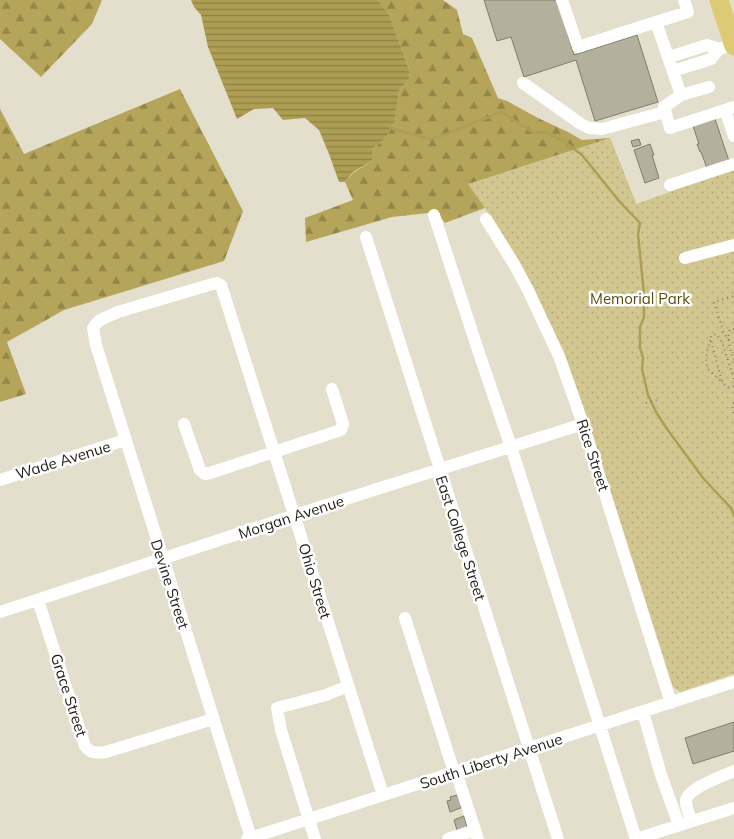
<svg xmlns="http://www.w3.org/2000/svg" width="734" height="839" viewBox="0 0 734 839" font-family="Mulish,sans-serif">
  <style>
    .forest { fill: url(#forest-firs) }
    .park { fill: url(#park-dots) }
    .water { fill: url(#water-rules) }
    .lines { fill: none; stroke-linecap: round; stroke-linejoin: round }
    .stream { stroke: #ae9e53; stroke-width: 2.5 }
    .building { fill: #b4b09e; stroke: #807c6b }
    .path { stroke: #807e71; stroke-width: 2; stroke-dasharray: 1 4; stroke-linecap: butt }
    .minor { stroke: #fff; stroke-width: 12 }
    .highway { stroke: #ddca75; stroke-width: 19 }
    .labels { text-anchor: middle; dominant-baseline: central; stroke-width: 5; stroke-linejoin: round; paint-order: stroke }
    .park-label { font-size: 15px; fill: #594d13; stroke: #fff }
    .street-label { font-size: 15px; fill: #1c1b14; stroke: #fff }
  </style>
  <defs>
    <pattern id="forest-firs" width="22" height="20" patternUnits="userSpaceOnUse" patternTransform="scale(1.25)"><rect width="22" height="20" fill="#b5a55a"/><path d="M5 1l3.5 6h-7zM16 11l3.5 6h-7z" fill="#928649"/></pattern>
    <pattern id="park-dots" width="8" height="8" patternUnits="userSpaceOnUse" patternTransform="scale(1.25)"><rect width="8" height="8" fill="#d3c791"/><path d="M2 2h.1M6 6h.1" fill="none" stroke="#b5aa7c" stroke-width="1.8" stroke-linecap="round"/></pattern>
    <pattern id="water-rules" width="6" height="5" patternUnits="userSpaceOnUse" patternTransform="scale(1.25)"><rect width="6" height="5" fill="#ae9e53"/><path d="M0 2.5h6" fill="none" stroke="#8d8044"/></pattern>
  </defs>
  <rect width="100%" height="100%" fill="#e3dfcc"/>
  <path class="forest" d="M0 0H102L92 24 41 77 0 39Z
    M378 0H443L457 10 463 34 472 38 498 98 507 101 538 118 568 132 582 140 610 138 636 204 498 203 445 223 437 212 392 217 306 242 305 218 353 200 345 182 353 173 372 161V149L385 139 395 121 399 91 409 79 410 72 389 14Z
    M180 89 243 211 224 261 64 310 7 342 26 394 0 402V109L24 154Z"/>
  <path class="park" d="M610 138 636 204 734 169V674L680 692 673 687 589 424 489 214 468 184Z"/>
  <path class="water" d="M191 0H378L389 14 410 72 409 79 399 91 395 121 385 139 372 149V161L353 172 345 182H339L329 154 319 130 305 118 283 120 273 108 254 109 237 119 208 47 201 15 194 7Z"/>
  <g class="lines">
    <path class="stream" d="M390 125 391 128 430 139 444 135 478 121 502 112 534 133 545 132 562 140 582 155 619 201 640 223 638 234 644 294V317L640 327V348L643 358 642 369 648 395 656 412 667 429 703 478 731 508 734 516"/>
  </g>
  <path class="building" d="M484 0H557L574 55 637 35 658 102 595 121 576 60 524 77 511 37 497 41Z
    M715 119 729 161 707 168 701 152H700L697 144H699L693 126Z
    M639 139 641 145 633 147 631 141Z
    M650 144 654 155H652L659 178 645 183 634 150Z
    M734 722V751L693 764 685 738Z
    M458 795 463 807 450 812 447 801 451 800 450 797Z
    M464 816 467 827 457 830 454 820Z"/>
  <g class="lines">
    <path class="path" d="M734 329H730C726 339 731 351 734 361
      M710 340C708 349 703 361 709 370 713 374 718 378 722 382
      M729 340 724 334 714 302 734 296
      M734 379 722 342 717 334 712 335 711 337V341L721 378C723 383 725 386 730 388L734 386
      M646 403 658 400
      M734 403 732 405 733 411 734 413"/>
    <path class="minor" d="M562 0 578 47 656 22
      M684 0 688 12 656 22 681 95 709 87
      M669 57 707 45 719 49
      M673 71 711 59 719 49 734 44
      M523 83 581 124 589 128 602 129 665 112
      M681 95 664 107 670 128 734 107
      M725 110 734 136
      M670 185 734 164
      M434 215 478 350 511 447 636 839
      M486 219 514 264 528 290 559 356 583 424 671 703
      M366 237 558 839
      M685 258 734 245
      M184 424 200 470 205 474 210 473 341 430 343 424 332 389
      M0 480 125 440
      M38 600 85 746C91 754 96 753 106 752L213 719
      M0 612 295 515 583 424
      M405 618 454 772
      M643 712 661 775 679 825
      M456 772 478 839
      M691 821C690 816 686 808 686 802 685 789 723 776 734 771
      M251 838 96 345 93 328 96 324 100 320 118 312 209 285 217 283 221 285 383 795
      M247 839 734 682
      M315 839 281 730 277 708 326 695 348 686
      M448 839 475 830
      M636 839 734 808"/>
    <path class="highway" d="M719 0 734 46"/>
  </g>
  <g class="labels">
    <g class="park-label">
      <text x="640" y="298">Memorial Park</text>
    </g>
    <g class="street-label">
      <text transform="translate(593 455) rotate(72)">Rice Street</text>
      <text transform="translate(63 460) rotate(-17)">Wade Avenue</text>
      <text transform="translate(291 517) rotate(-18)">Morgan Avenue</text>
      <text transform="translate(461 538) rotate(72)">East College Street</text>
      <text transform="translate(315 581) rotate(73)">Ohio Street</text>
      <text transform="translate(170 584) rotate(72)">Devine Street</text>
      <text transform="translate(69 695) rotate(72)">Grace Street</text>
      <text transform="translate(491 761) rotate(-18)">South Liberty Avenue</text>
    </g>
  </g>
</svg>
